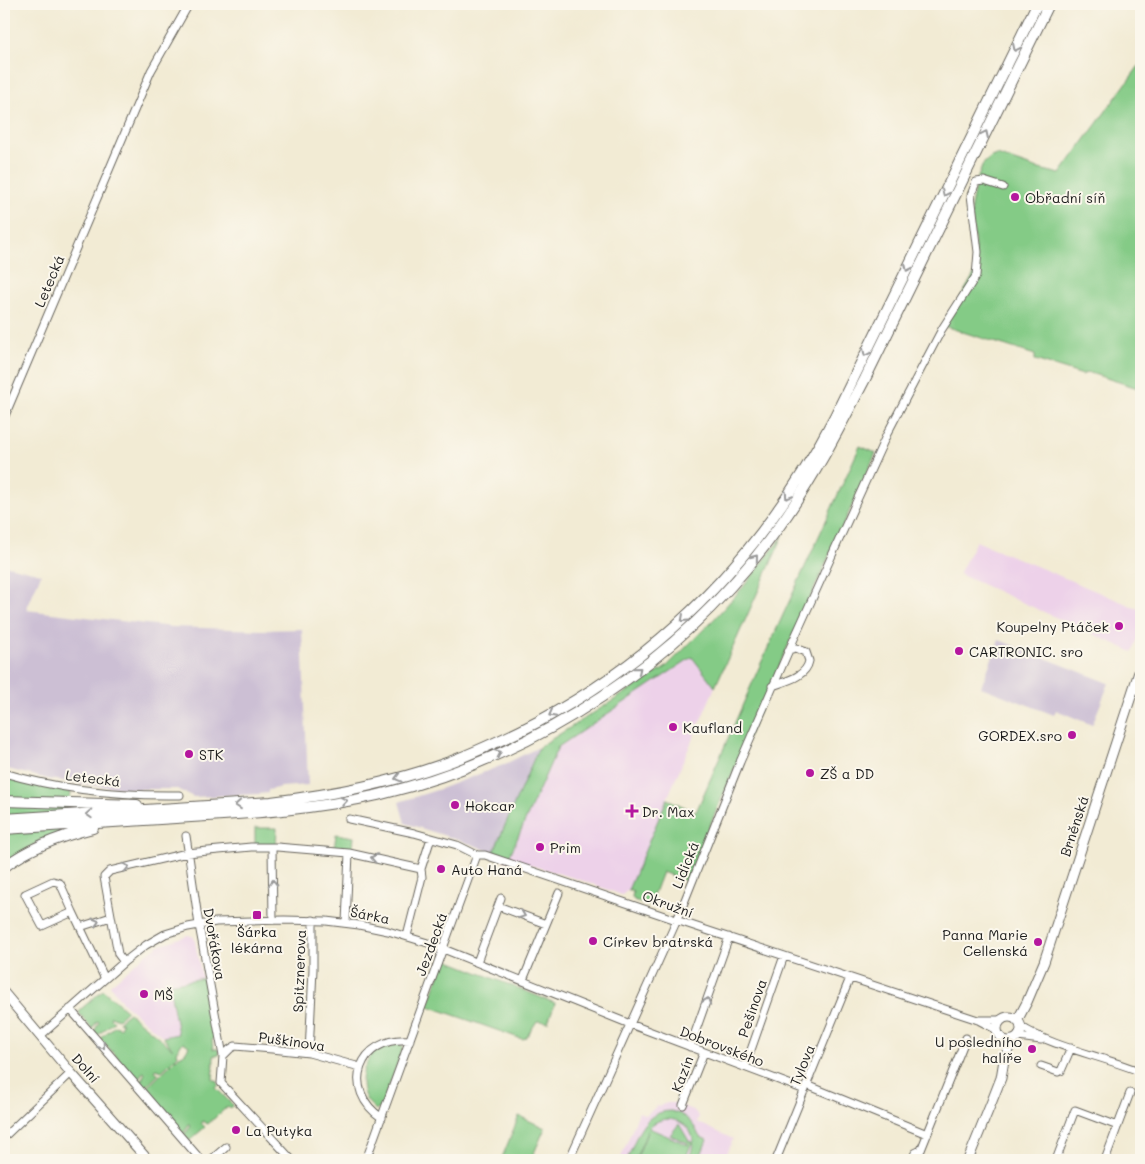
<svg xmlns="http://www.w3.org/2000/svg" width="1145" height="1164" viewBox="0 0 1145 1164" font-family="Mali,sans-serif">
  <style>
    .built { fill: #edd1e9 }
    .industrial { fill: #ccbfd4 }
    .green { fill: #84cb86; stroke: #507451 }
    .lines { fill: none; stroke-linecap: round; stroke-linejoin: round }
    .minor-casing { stroke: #67645c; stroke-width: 9 }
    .major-casing { stroke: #67645c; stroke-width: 11 }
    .highway-casing { stroke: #67645c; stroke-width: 12 }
    .minor { stroke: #fff; stroke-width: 7 }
    .major { stroke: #fff; stroke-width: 9 }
    .highway { stroke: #fff; stroke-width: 10 }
    .oneway { stroke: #999 }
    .poi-dot { fill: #b5179e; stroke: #fbf7ec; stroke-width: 2 }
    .labels { text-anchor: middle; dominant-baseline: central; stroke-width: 4; stroke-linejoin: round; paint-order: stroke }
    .poi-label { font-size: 14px; fill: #1c1c1c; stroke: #fbf7ec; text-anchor: start }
    .street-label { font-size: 14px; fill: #1c1c1c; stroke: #fbf7ec }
  </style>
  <rect width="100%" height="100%" fill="#fbf7ec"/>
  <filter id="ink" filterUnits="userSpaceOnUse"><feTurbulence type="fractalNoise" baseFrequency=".02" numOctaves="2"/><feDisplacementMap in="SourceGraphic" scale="10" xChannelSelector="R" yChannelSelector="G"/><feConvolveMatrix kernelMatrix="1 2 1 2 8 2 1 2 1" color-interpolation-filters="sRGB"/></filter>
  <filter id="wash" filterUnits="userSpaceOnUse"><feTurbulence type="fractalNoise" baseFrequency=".0096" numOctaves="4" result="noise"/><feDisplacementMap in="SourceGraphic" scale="20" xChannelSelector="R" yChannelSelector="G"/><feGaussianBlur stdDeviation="1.12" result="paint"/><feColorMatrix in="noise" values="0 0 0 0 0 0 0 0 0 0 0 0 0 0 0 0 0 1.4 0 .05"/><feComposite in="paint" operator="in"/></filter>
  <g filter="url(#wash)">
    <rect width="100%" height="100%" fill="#f2ebd4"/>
    <path class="built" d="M976 541 1141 610V627L1133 652 959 574Z
      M692 657 715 687 628 890 622 895 584 881 520 862 522 867 502 860 510 855 558 747Z
      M188 935 194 937 202 978 169 984 178 1034 163 1037 123 1003 110 985 144 956 158 946Z
      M667 1103H677L695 1112 699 1117 697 1122 733 1139 724 1160H620L639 1112 646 1115 656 1107Z"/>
    <path class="industrial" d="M4 565 41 574 26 610 172 627 262 630 302 629 308 785 282 787 268 790V793L259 794 193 797 178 789H124L97 786 48 779 4 768Z
      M999 640 1109 683 1092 725 1056 710 1054 715 981 687Z
      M539 747 493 853 474 845 405 823 399 802 440 789 503 765Z"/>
    <path class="green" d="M1141 63V389L1087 372 1086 374 1084 373 1083 375 1035 360V355L944 326 977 269 971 206 976 182 983 164 991 157 997 155 1035 168 1060 174Z
      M860 446 876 453 773 679 686 881 662 872 649 906 634 900 632 897 633 892 628 890 667 799 696 812 757 672Z
      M783 536 715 687 692 657 558 747 510 855 506 858 493 853 539 747 665 668 716 617 744 586Z
      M4 778 71 792 66 830 40 841 4 863Z
      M255 828H277L276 846 255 845Z
      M336 834 354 837 352 853 334 850Z
      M447 960 555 1003 548 1022 537 1021 526 1038 522 1039 428 1006 444 961Z
      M204 978 213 1033 216 1034V1038L212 1039 213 1049H218L219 1055H214L213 1080H217L219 1085 216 1088 233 1105 230 1108 228 1106 208 1124 202 1121 201 1123 205 1127 189 1141 184 1135 191 1126 189 1125 183 1134 149 1094 152 1091 148 1087 179 1056 185 1053 189 1046 183 1042 177 1051 178 1055 162 1071 156 1069 155 1071 159 1074 144 1089 140 1084 145 1073 143 1072 138 1081 100 1038 115 1026 120 1028 122 1023 119 1022 120 1020 129 1013 173 1049 163 1037 178 1034 169 984Z
      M103 990 127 1011 118 1019 111 1016 110 1018 114 1022 98 1035 94 1032 99 1022 97 1021 92 1029 79 1013 81 1009Z
      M400 1043 403 1048 381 1108 376 1110C373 1107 368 1103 366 1099 357 1082 364 1056 381 1047 386 1045 394 1044 400 1043Z
      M671 1111C685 1114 694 1123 699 1136L707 1140 699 1160H688C691 1154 693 1148 693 1140 690 1119 662 1112 649 1128L688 1145V1143L670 1135 679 1124 689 1141 692 1142 685 1160H636L648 1130 635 1160H627C636 1138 643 1111 671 1111Z
      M519 1116 545 1128 531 1160H501Z"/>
  </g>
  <g filter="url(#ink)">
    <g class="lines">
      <g class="minor-casing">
        <path id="minor" d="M4 418 151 71 189 4
          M789 650 887 434 942 329 976 276 978 252 971 195 976 182 984 181 1003 187
          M4 773C61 790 120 796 180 795
          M349 819 414 833 457 845 477 855H485L691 925 978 1020 997 1030
          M186 836 199 925 223 1056 221 1083 292 1160
          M272 847 273 920
          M53 881 60 883 73 912 42 926 25 894Z
          M498 906 546 924
          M73 912 105 979
          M346 923 349 853
          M80 927 111 917
          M407 936 422 877 421 869 431 838
          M124 962 118 954 104 877 110 871 187 853 251 847H277L349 853 421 869
          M477 962 501 898
          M523 980 559 893
          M70 1009 201 1160
          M978 1020H1000
          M1020 1026C1054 1048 1103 1056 1141 1072
          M40 1036 124 962 146 945 165 934 188 927 216 922 284 920 326 921 359 925 388 931 431 944 630 1024 805 1090
          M1018 1037 1041 1040
          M690 1047 729 937
          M309 1053 313 969V920
          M223 1056 230 1049 235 1046 272 1049 309 1053 360 1067
          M1041 1066 1058 1072 1061 1071 1071 1048
          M745 1067 784 956
          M807 1085 927 1134
          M683 1105 704 1052
          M382 1118C340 1090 358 1036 410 1040
          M4 1137 71 1073
          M211 1160 226 1147
          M366 1160 477 855
          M569 1160 677 920 740 762 789 650 796 648 806 652 809 661C806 677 786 681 772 686
          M776 1160 850 978
          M912 1160 915 1153 921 1150 966 1038
          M1056 1160 1075 1110 1118 1126
          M1105 1160 1130 1093"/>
      </g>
      <g class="major-casing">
        <path id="major" d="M4 993 71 1073 148 1160
          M997 1029a12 12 0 1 1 24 0a12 12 0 1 1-24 0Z
          M1017 1021 1027 1002 1044 962 1141 666
          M968 1160 992 1101 1001 1078 1004 1060 1012 1040"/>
      </g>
      <g class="highway-casing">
        <path id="highway" d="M4 801 137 805
          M4 819 271 802C330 795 388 784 444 764 470 755 495 743 520 731 661 661 763 555 835 416L1037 4
          M4 829C66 825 129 821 191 817 254 813 317 809 378 795 536 757 683 660 778 528 812 481 838 431 865 379L1049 4
          M4 867C30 847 61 836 93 828"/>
      </g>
      <use href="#minor" class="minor"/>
      <use href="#major" class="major"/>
      <use href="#highway" class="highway"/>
    </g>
    <defs><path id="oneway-chevron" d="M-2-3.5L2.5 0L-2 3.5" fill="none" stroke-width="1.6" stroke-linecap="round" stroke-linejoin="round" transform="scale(1.25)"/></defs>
    <g class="oneway">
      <use href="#oneway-chevron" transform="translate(1016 48) rotate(116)"/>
      <use href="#oneway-chevron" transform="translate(985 134) rotate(-64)"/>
      <use href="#oneway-chevron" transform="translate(945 193) rotate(116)"/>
      <use href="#oneway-chevron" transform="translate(908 268) rotate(116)"/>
      <use href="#oneway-chevron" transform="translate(866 353) rotate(116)"/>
      <use href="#oneway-chevron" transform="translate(788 496) rotate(123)"/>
      <use href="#oneway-chevron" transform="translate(755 558) rotate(-51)"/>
      <use href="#oneway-chevron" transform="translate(684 619) rotate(138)"/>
      <use href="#oneway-chevron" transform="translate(638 670) rotate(-39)"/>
      <use href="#oneway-chevron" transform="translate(552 714) rotate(152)"/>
      <use href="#oneway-chevron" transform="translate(498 753) rotate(-25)"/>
      <use href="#oneway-chevron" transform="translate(398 778) rotate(165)"/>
      <use href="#oneway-chevron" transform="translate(344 801) rotate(-10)"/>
      <use href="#oneway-chevron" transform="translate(238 805) rotate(175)"/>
      <use href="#oneway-chevron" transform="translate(89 814) rotate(177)"/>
      <use href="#oneway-chevron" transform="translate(374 858) rotate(-168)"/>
      <use href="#oneway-chevron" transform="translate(126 867) rotate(-13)"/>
      <use href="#oneway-chevron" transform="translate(273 883) rotate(-91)"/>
      <use href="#oneway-chevron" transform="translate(522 915) rotate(21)"/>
      <use href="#oneway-chevron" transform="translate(96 922) rotate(-17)"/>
      <use href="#oneway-chevron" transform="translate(707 1001) rotate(-71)"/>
      <use href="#oneway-chevron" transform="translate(102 1046) rotate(49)"/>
    </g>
  </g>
  <g class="poi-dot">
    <circle cx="1015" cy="197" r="5"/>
    <circle cx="1119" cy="626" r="5"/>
    <circle cx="959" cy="651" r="5"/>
    <circle cx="673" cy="727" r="5"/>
    <circle cx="1072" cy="735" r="5"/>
    <circle cx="189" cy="754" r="5"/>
    <circle cx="810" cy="773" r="5"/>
    <circle cx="455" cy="805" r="5"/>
    <path d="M629.5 803.5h5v5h5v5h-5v5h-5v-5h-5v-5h5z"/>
    <circle cx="540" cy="847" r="5"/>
    <circle cx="441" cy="869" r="5"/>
    <rect x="252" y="910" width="10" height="10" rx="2.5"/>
    <circle cx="593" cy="941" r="5"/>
    <circle cx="1038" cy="942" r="5"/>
    <circle cx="144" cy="994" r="5"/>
    <circle cx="1032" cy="1049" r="5"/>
    <circle cx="236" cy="1130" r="5"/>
  </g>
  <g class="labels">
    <g class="poi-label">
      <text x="1025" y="197">Obřadní síň</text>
      <text x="1109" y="626" text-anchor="end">Koupelny Ptáček</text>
      <text x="969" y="651">CARTRONIC. sro</text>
      <text x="683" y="727">Kaufland</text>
      <text x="1062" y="735" text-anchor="end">GORDEX.sro</text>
      <text x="199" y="754">STK</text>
      <text x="820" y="773">ZŠ a DD</text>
      <text x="465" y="805">Hokcar</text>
      <text x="642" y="811">Dr. Max</text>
      <text x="550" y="847">Prim</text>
      <text x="451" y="869">Auto Haná</text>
      <text x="257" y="931" text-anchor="middle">Šárka<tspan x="257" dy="16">lékárna</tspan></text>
      <text x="1028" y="934" text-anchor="end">Panna Marie<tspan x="1028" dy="16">Cellenská</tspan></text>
      <text x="603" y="941">Církev bratrská</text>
      <text x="154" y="994">MŠ</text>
      <text x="1022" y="1041" text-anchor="end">U posledního<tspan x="1022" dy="16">halíře</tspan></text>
      <text x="246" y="1130">La Putyka</text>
    </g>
    <g class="street-label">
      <text transform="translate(49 281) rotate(-67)">Letecká</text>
      <text transform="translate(93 778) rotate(7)">Letecká</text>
      <text transform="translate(1074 826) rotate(-72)">Brněnská</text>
      <text transform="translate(685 865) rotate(-68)">Lidická</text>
      <text transform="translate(668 904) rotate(20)">Okružní</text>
      <text transform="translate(370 915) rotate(11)">Šárka</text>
      <text transform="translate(215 944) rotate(80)">Dvořákova</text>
      <text transform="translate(431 944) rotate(-70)">Jezdecká</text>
      <text transform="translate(299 971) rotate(-88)">Spitznerova</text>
      <text transform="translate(752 1008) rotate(-71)">Pešinova</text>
      <text transform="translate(292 1041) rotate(8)">Puškinova</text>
      <text transform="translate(722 1046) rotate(21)">Dobrovského</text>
      <text transform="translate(802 1065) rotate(-68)">Tylova</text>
      <text transform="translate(86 1068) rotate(49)">Dolní</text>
      <text transform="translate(682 1074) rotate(-69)">Kazín</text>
    </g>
  </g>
  <rect width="1145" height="1164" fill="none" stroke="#fbf7ec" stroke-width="20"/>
</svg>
